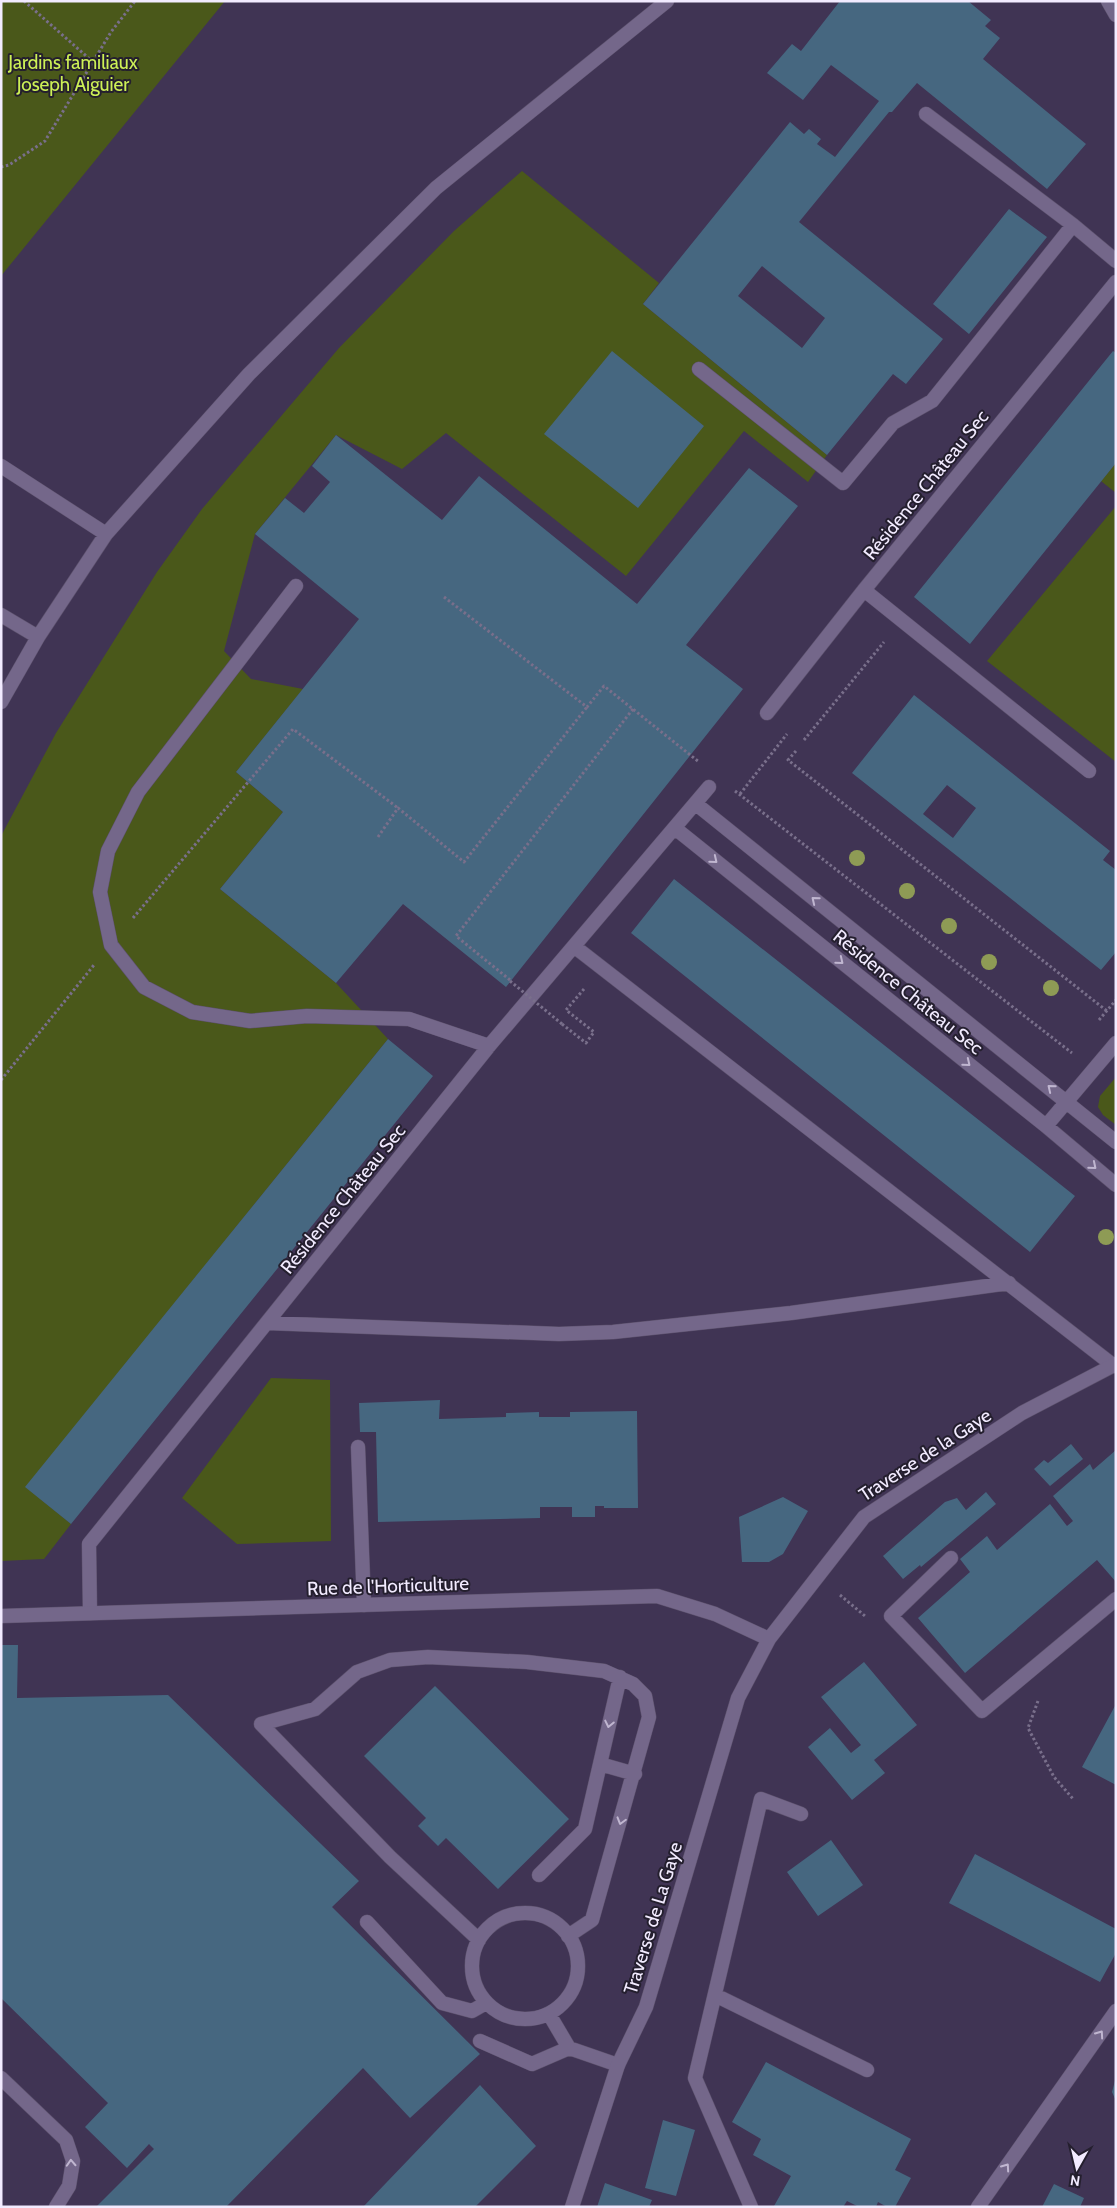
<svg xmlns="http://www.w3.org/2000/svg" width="1117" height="2208" viewBox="0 0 1117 2208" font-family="Cabin,sans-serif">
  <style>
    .green { fill: #4a581a }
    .building { fill: #466780; fill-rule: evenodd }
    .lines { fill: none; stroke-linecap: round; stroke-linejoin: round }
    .service-casing { stroke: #5c516c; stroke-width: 15 }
    .minor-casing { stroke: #5c516c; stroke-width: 15 }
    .path { stroke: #796f8b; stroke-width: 3; stroke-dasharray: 2.5 2.5; stroke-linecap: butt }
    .service { stroke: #74678a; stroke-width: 14 }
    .minor { stroke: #74678a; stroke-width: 14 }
    .path-bridge { stroke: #796f8b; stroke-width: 3; stroke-dasharray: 2.5 2.5; stroke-linecap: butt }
    .tree { fill: #8e9b55 }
    .oneway { stroke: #c0b6d0 }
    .labels { text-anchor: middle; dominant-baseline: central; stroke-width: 4; stroke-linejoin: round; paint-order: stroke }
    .park-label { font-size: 19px; fill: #cdf056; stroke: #241f2e }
    .street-label { font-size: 19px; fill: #f2ebff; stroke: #241f2e }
  </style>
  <rect width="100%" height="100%" fill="#403454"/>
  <path class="green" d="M1 1H225L1 276Z
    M522 171 659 283 643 304 827 455 808 482 744 431 626 576 446 433 402 469 336 435 255 534 224 651 251 679 303 689 236 772 283 812 220 889 336 983 388 1039 26 1487 71 1524 44 1559 1 1561V836L56 733 157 572 202 509 339 348 454 231Z
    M1116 463V493L1101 481Z
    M1116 506V762L987 661Z
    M1116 1077V1125L1103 1115 1098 1107 1100 1096Z
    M271 1378 330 1380 331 1541 237 1544 182 1498Z"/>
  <path class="building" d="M840 1H968L991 20 985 26 1000 38 983 59 1086 144 1047 189 917 83 892 112H889L799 222 943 339 906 384 893 374 827 455 643 304 790 122 804 134 809 129 821 139 817 144 835 157 879 101 831 65 803 100 767 73 792 44 801 51ZM762 266 825 318 802 348 738 296Z
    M1009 209 1047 237 969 334 933 304Z
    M612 351 704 426 638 508 544 434Z
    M1113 351 1116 353V463L970 644 914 597Z
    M336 435 442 520 479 476 637 604 749 468 798 506 686 645 743 689 506 987 403 904 336 983 220 889 283 812 236 772 359 619 255 534 285 498 304 513 330 482 312 466Z
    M914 695 1110 851 1103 860 1116 870V952L1101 970 852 773ZM947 785 976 808 953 838 923 814Z
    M674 879 1075 1196 1030 1252 631 933Z
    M388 1039 433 1076 71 1524 25 1487Z
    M440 1400 439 1419 506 1417V1413L539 1412V1417H570V1412L637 1411 638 1508H604V1506H595V1517H572V1507H540V1518L378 1522 376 1432H360L359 1403Z
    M1071 1444 1083 1459 1050 1486 1034 1469 1044 1460 1048 1463Z
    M1116 1450V1582L1097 1560 965 1673 918 1618 970 1572 960 1559 987 1536 997 1550 1050 1504 1067 1526 1073 1521 1053 1496 1090 1464 1093 1470Z
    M986 1492 996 1504 921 1567 920 1565 903 1579 883 1556 945 1502 957 1498 966 1510Z
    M783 1497 808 1511 783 1554 769 1562H742L739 1517Z
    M1 1645H18L17 1698 168 1695 359 1881 332 1907 480 2054 410 2118 363 2068 226 2207H96L154 2149 149 2144 127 2168 85 2127 108 2103 1 1998Z
    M864 1662 917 1725 874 1760 885 1773 852 1800 808 1747 830 1728 851 1753 861 1745 821 1697Z
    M435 1686 569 1819 498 1889 446 1838 438 1846 418 1826 426 1818 364 1756Z
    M1116 1704V1785L1082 1767Z
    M831 1840 863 1885 818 1916 787 1872Z
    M975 1854 1116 1929V1953L1100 1982 949 1903Z
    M766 2062 911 2139 895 2170 911 2178 895 2207H887L878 2202 876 2207H859L847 2201 843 2207 774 2206 791 2176 753 2155 761 2139 732 2122Z
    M1116 2077V2101L1112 2092Z
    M480 2085 536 2146 475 2207H363Z
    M663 2120 695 2130 676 2196 645 2188Z
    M605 2183 652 2200 649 2207H597Z
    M1054 2184 1084 2198 1080 2207H1042Z"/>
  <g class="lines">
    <g class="service-casing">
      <path id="service" d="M926 114 1073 225 1116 261
        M699 369 843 483 893 423 932 401 1073 225
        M1 466 106 534
        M296 586 138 792 108 851 100 892 111 945 144 987 192 1012 250 1021 307 1016 409 1019 489 1046
        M864 590 1089 771
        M1 615 38 637
        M1 702 38 637 106 534 249 374 436 188 667 1
        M767 713 864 590 1116 282
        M696 804 1116 1142
        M676 829 1046 1126 1116 1185
        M575 947 1114 1366
        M1046 1126 1116 1043
        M267 1323 559 1334 613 1332 791 1313 1009 1283
        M358 1447 364 1605
        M951 1558 891 1616 982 1711 1116 1599
        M90 1613 89 1544 489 1046 709 787
        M620 1677 600 1764 635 1774
        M539 1875 585 1829 600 1764
        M472 1966a53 53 0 1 1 106 0a53 53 0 1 1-106 0Z
        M367 1922 442 2003 472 2011 486 2003
        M479 1940 390 1857 261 1724 315 1709 357 1672 390 1660 428 1657 527 1662 604 1671 633 1684 645 1696 649 1717 592 1920 568 1936
        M715 1995 867 2070
        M549 2014 569 2048 618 2065
        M480 2041 532 2064 569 2048
        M1 2078 66 2140 73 2161 69 2186 56 2207
        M751 2207 695 2078 761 1799 801 1814
        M978 2207 1116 2011"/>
    </g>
    <g class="minor-casing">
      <path id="minor" d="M1108 1 1116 15
        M1 1616 657 1596 715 1614 769 1639
        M572 2207 618 2065 646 2007 738 1698 769 1639 864 1517 1022 1413 1116 1364"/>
    </g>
    <path class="path" d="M24 1 93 62
      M1 167 9 165 45 141 111 32 135 1
      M444 597 587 707 604 686 699 762
      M804 740 884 642
      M796 751 788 760 1107 1011
      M735 791 1072 1053
      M740 794 787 734
      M378 837 398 808 464 862 587 707
      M133 918 293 729 398 808
      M510 980 456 936 633 709
      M1099 1020 1116 1000
      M562 1024 586 1043 594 1032 566 1010 584 989
      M1 1080 94 965
      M840 1595 865 1616
      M1038 1701 1028 1728 1054 1777 1074 1800"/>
    <use href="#service" class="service"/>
    <use href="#minor" class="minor"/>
    <path class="path-bridge" d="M510 981 562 1024"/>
  </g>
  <g class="tree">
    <circle cx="857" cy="858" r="8"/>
    <circle cx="907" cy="891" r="8"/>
    <circle cx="949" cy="926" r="8"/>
    <circle cx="989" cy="962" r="8"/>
    <circle cx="1051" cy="988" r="8"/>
    <circle cx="1106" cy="1237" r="8"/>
  </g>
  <defs><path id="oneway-chevron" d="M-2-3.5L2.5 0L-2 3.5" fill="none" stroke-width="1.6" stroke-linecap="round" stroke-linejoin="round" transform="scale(1.25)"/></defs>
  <g class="oneway">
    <use href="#oneway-chevron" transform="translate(714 860) rotate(39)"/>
    <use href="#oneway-chevron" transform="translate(815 900) rotate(-141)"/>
    <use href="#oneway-chevron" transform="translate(840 961) rotate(39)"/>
    <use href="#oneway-chevron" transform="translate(967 1063) rotate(39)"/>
    <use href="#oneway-chevron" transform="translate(1051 1088) rotate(-141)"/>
    <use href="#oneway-chevron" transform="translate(1093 1166) rotate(40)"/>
    <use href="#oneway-chevron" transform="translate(609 1724) rotate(102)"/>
    <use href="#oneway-chevron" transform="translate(621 1821) rotate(106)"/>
    <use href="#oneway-chevron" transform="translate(1100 2034) rotate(-55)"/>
    <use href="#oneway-chevron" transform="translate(71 2163) rotate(-93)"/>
    <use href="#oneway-chevron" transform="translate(1006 2167) rotate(-55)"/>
  </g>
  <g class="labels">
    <g class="park-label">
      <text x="73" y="62">Jardins familiaux<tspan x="73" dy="22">Joseph Aiguier</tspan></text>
    </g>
    <g class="street-label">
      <text transform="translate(926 485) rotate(-51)">Résidence Château Sec</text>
      <text transform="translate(908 992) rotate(39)">Résidence Château Sec</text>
      <text transform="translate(343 1199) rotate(-51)">Résidence Château Sec</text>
      <text transform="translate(925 1455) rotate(-33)">Traverse de la Gaye</text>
      <text transform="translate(388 1586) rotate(-2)">Rue de l'Horticulture</text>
      <text transform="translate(653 1918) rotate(-73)">Traverse de La Gaye</text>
    </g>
  </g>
  <rect width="1117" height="2208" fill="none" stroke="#f2ebff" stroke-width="5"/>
  <g transform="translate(1077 2168) rotate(188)" stroke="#241f2e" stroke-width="4" paint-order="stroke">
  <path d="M0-4L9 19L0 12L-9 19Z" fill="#f2ebff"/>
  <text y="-8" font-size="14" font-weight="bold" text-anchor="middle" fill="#f2ebff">N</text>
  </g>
</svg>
